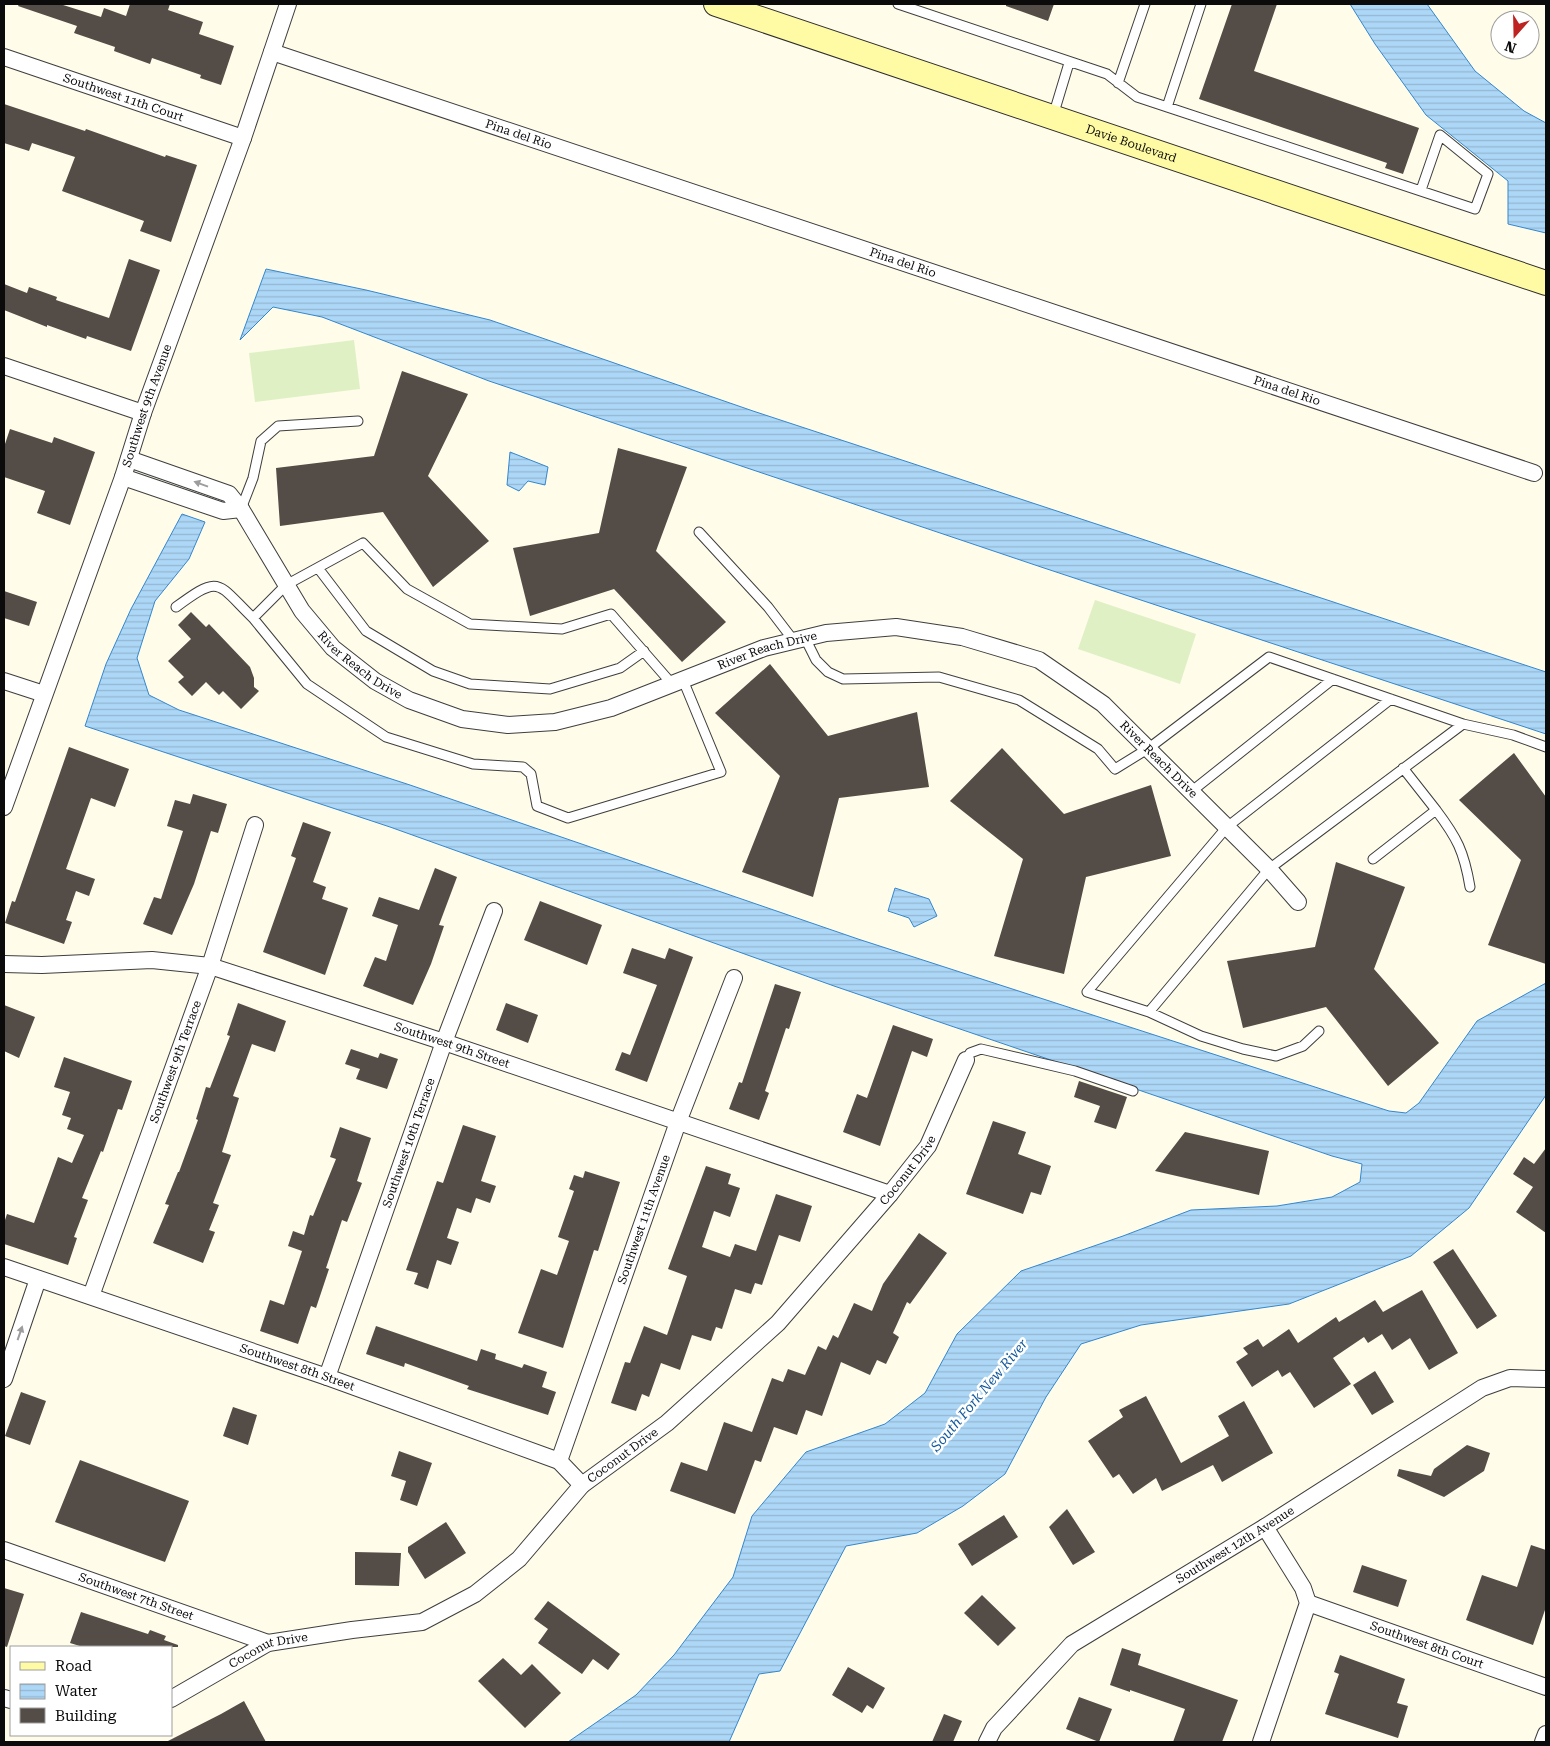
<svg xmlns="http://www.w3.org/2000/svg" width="1550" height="1746" viewBox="0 0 1550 1746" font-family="'Roboto Serif',serif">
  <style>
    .pitch { fill: #dff0c5 }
    .water { fill: url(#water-rules); stroke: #3387cf }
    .building { fill: #544d47 }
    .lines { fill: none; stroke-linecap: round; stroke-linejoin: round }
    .service-casing { stroke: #3e3e3e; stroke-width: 11 }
    .minor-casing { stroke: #3e3e3e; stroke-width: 18 }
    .secondary-casing { stroke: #2d2d2d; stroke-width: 26 }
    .service { stroke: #fff; stroke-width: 9 }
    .minor { stroke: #fff; stroke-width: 16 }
    .secondary { stroke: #fffba4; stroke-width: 24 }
    .oneway { fill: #9d9d9d }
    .labels { text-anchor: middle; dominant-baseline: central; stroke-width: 5; stroke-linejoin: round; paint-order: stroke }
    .street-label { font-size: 12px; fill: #0b0b0b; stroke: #fff }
    .water-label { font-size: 14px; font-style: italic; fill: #13599e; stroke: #fff }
  </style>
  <defs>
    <pattern id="water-rules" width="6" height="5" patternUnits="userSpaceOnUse" patternTransform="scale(1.25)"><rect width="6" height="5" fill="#add7f7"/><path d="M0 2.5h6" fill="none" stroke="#94b7d2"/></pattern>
  </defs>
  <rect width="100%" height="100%" fill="#fffce9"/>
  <path class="pitch" d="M354 340 360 389 255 402 249 353Z
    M1095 600 1196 634 1180 684 1078 649Z"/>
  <path class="water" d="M1350 4H1427L1475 71 1524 111 1546 123V233L1508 224V181L1426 115 1375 44Z
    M266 269 366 290 490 320 753 411 1546 672V734L1041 567 489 381 322 317 273 307 240 340Z
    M510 452 548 467 545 485 528 481 519 491 507 485Z
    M182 514 205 522 189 559 155 601 137 658 149 695 179 710 410 785 858 939 1389 1111 1406 1113 1419 1103 1477 1021 1546 983V1095L1469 1208 1411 1256 1289 1304 1141 1325 1081 1344 1046 1397 1005 1474 963 1506 917 1533 846 1546 780 1671 759 1674 729 1742H568L636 1695 674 1655 733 1577 752 1516 806 1452 885 1424 925 1393 957 1334 1021 1271 1123 1236 1191 1210 1277 1206 1332 1197 1360 1182 1362 1164 1332 1156 834 986 390 827 85 726 106 664 131 609Z
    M895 888 929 899 937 916 914 927 909 918 888 911Z"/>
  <path class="building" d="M19 4H60L101 17 104 8 126 16 130 4H170L168 10 203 22 199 34 234 46 221 85 200 78 201 75 152 58 150 64 114 51 115 47 74 33 77 26 18 6Z
    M1006 4H1054L1048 21 1006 6Z
    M1232 4H1277L1254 71 1419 128 1403 174 1385 168 1387 163 1199 99Z
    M4 104 85 131 86 129 165 157 166 155 197 165 171 242 140 231 144 221 62 191 75 157 32 143 29 151 4 143Z
    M129 259 160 270 131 351 87 336 86 339 47 325V327L4 310V284L27 293 29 287 57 297 56 300 109 318Z
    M402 371 468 394 428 476 489 541 433 587 383 512 280 526 276 468 374 456Z
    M10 429 52 443 54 437 95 452 70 525 37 513 45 491 4 477V447Z
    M618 448 687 467 656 551 726 622 682 662 614 589 530 616 513 548 599 533Z
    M4 591 37 602 29 626 4 618Z
    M191 612 206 627 209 624 250 667 254 678V687L259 691 241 709 223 691 219 695 206 682 192 696 178 682 184 677 168 661 191 639 178 625Z
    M770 664 828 736 917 712 929 787 839 798 813 897 742 872 780 776 715 713Z
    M69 747 129 769 115 807 91 798 66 869 95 879 89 896 76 891 66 920 72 922 64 944 5 923 12 901 15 902Z
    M1002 748 1064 814 1151 785 1171 856 1086 877 1064 974 994 956 1023 859 950 801Z
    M1514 753 1546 797V964L1488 945 1521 860 1459 800Z
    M193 794 227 804 218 833 211 831 194 884 172 935 143 924 154 897 161 899 183 831 167 826 175 800 190 804Z
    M303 822 331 832 313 882 326 887 322 899 348 908 325 975 263 952 296 858 291 856Z
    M1336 862 1405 887 1374 969 1439 1043 1388 1086 1326 1007 1243 1028 1227 961 1315 947Z
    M435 868 457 877 439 925 444 926 431 964 413 1005 363 986 375 957 386 961 398 925 372 916 379 897 419 910Z
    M540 901 602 925 587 965 524 940Z
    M632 948 665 959 669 948 693 957 647 1082 615 1070 622 1052 630 1055 657 985 623 973Z
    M775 984 801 992 789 1029 786 1028 765 1091 769 1093 759 1120 729 1109 739 1082 742 1083Z
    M238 1003 286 1021 275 1052 252 1044 233 1096 239 1098 222 1152 231 1155 213 1203 219 1205 209 1230 215 1232 203 1263 153 1243 169 1205 165 1204 178 1172H179L198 1120 196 1119 206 1087 210 1088 230 1036 227 1035Z
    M506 1003 538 1015 528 1043 496 1030Z
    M4 1005 35 1017 19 1058 4 1051Z
    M893 1025 933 1039 927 1057 912 1051 880 1146 843 1132 857 1094 867 1098Z
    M351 1049 378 1058 380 1053 398 1059 387 1089 356 1079 360 1069 345 1064Z
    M64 1057 132 1081 122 1110 118 1109 103 1152 101 1151 82 1198 88 1200 74 1237 77 1238 68 1265 4 1244V1223L7 1214 34 1223 58 1157 72 1163 84 1135 67 1129 71 1118 62 1115 70 1092 54 1087Z
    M1079 1081 1127 1097 1116 1129 1094 1122 1100 1106 1074 1097Z
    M993 1121 1026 1132 1018 1154 1051 1166 1041 1195 1031 1192 1023 1214 966 1194Z
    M463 1125 496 1136 481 1181 496 1186 490 1203 476 1198 471 1213 457 1208 447 1238 459 1242 451 1265 437 1260 428 1289 414 1284 418 1273 406 1270 437 1181 443 1183Z
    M340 1127 371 1138 357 1181 362 1183 347 1222 342 1220 326 1268 329 1269 316 1308 311 1306 298 1344 260 1331 270 1300 284 1305 302 1251 288 1246 293 1231 304 1235 310 1215 313 1216 336 1159 330 1157Z
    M1185 1132 1269 1151 1259 1195 1155 1171Z
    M1546 1148V1233L1516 1212 1533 1187 1513 1174 1524 1157 1534 1164Z
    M706 1166 731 1174 728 1184 740 1188 730 1217 714 1211 702 1247 730 1257 735 1244 756 1251 776 1194 812 1206 800 1242 779 1235 762 1285 755 1283 751 1294 735 1289 722 1329 716 1327 711 1341 692 1335 680 1370 661 1363 649 1397 642 1394 636 1411 611 1403 625 1362 630 1363 644 1326 667 1335 687 1276 668 1269Z
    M585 1171 620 1182 598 1251 594 1250 563 1348 518 1333 541 1269 557 1275 569 1241 558 1237 574 1191 569 1189 574 1175 583 1178Z
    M919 1233 947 1253 910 1304 907 1302 893 1333 899 1337 886 1364 877 1360 870 1375 841 1362 822 1416 806 1410 797 1435 774 1427 761 1462 755 1460 735 1514 670 1491 681 1462 707 1471 724 1422 752 1432 772 1378 783 1382 788 1369 805 1375 818 1346 826 1350 833 1335 838 1338 854 1303 872 1311 883 1284Z
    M1453 1249 1497 1316 1477 1329 1433 1262Z
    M1422 1290 1458 1353 1429 1370 1410 1338 1392 1350 1382 1334 1368 1343 1364 1337 1333 1358 1351 1384 1314 1408 1290 1372 1282 1377 1278 1370 1252 1387 1236 1362 1248 1354 1243 1348 1258 1339 1263 1347 1289 1329 1298 1343 1336 1317 1339 1322 1375 1300 1383 1312Z
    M376 1326 477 1361 481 1349 496 1354 495 1359 522 1368 524 1364 547 1372 542 1387 556 1392 548 1415 467 1389 469 1386 405 1363 404 1367 366 1354Z
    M1375 1371 1394 1402 1372 1415 1353 1385Z
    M21 1392 46 1401 30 1445 5 1436Z
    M1146 1396 1181 1463 1229 1436 1218 1416 1244 1401 1273 1453 1222 1482 1213 1465 1162 1491 1156 1478 1133 1494 1119 1474 1113 1478 1088 1441 1123 1417 1119 1410Z
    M233 1407 257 1415 248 1445 223 1436Z
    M1467 1445 1490 1453 1484 1471 1444 1497 1397 1476 1399 1469 1431 1476 1434 1469Z
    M399 1451 432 1463 417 1506 400 1500 406 1481 391 1476Z
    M80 1460 189 1501 165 1562 55 1522Z
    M1067 1509 1095 1552 1073 1565 1049 1527Z
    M1004 1515 1018 1537 972 1566 958 1544Z
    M446 1522 466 1553 425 1579 408 1552V1547Z
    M1531 1545 1546 1550V1607L1533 1645 1466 1620 1482 1575 1517 1587Z
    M355 1552 401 1553 399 1586 355 1585Z
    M1362 1565 1407 1580 1398 1607 1353 1592Z
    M4 1588 24 1594 7 1647 4 1646Z
    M982 1595 1016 1628 998 1646 964 1613Z
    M548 1601 620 1654 608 1670 593 1659 582 1674 538 1643 548 1629 534 1619Z
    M81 1612 148 1634 150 1630 166 1636 164 1640 178 1645V1647H83L70 1643Z
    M1122 1648 1141 1654 1138 1665 1238 1700 1222 1742H1173L1185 1709 1130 1690V1692L1110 1685Z
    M1340 1655 1405 1679 1397 1703 1408 1706 1398 1738 1325 1714 1339 1674 1334 1672Z
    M503 1658 521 1675 532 1664 561 1693 525 1728 478 1681Z
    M848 1667 885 1688 873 1709 867 1705 862 1713 832 1695Z
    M1079 1697 1112 1709 1099 1742 1066 1729Z
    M244 1701 266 1742H166L221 1714Z
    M944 1714 962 1721 953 1742H932Z"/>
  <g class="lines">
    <g class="service-casing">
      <path id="service" d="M898 4 1107 74 1137 97 1475 209 1488 174 1440 135 1421 190
        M1118 83 1145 4
        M1167 107 1201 4
        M1053 116 1069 63
        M241 509 253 478 261 441 278 426 358 421
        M699 532 768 607 794 641
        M318 568 366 631 433 671 470 684 550 689 620 668 644 651
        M176 607C221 574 216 582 253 618
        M805 638 816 660 828 672 843 679 939 677 1019 700 1098 749 1115 769 1149 748 1269 657 1463 724 1269 869 1149 1012 1087 992 1227 827 1391 699
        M672 684 611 614 562 629 470 624 407 589 363 543 286 585 253 618 307 684 386 737 473 764 523 767 531 774 537 806 568 818 721 772 683 680
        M1463 724 1513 735 1546 747
        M1192 791 1333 679
        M1436 810C1457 838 1464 851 1470 887
        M1373 859 1436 810 1403 768
        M1149 1012 1201 1036 1243 1049 1276 1056 1303 1046 1319 1031
        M966 1060 970 1053 981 1049 1075 1071 1133 1091"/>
    </g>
    <g class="minor-casing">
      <g id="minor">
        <path id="s1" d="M272 52 1534 473"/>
        <path id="s2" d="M4 57 243 138"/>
        <path d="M4 366 143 413"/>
        <path id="s3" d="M129 459 229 494 241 509 302 611 333 648 375 681 409 700 462 719 508 725 555 722 611 708 764 648 826 633 896 627 962 637 1039 660 1103 704 1269 869 1298 902"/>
        <path d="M123 477 223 511 241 509"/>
        <path d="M4 681 44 694"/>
        <path id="s4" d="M4 807 123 477 143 413 243 138 288 4"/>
        <path id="s5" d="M4 964 42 965 152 960 210 966 444 1042 890 1194"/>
        <path id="s6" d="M4 1267 327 1377 559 1461 582 1485"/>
        <path id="s7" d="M91 1296 210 966 255 825"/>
        <path id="s8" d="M327 1377 444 1042 494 911"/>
        <path d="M4 1379 38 1279"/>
        <path id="s9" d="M559 1461 678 1122 734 978"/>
        <path id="s10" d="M4 1550 268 1643"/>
        <path id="s11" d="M1308 1603 1546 1687"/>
        <path d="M4 1698 11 1700"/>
        <path id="s12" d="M171 1699 268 1643 352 1630 422 1622 475 1594 519 1559 582 1485 667 1423 778 1323 890 1194 928 1146 966 1060"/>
        <path id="s13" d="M987 1742 994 1728 1072 1644 1265 1527 1482 1388 1510 1378 1546 1379"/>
        <path d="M1261 1742 1308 1603 1303 1588 1265 1527"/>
        <path d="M1543 1742 1546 1734"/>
      </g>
    </g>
    <g class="secondary-casing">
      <g id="secondary">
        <path id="s14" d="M716 4 1546 283"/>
      </g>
    </g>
    <use href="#service" class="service"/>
    <use href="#minor" class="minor"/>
    <use href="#secondary" class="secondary"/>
  </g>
  <defs><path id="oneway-solid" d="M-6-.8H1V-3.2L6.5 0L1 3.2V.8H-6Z" transform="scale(1.25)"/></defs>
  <g class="oneway">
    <use href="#oneway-solid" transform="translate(201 484) rotate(-160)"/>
    <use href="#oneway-solid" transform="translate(20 1333) rotate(-71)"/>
  </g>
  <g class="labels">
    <g class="street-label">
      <text stroke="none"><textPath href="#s2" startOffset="126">Southwest 11th Court</textPath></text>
      <text stroke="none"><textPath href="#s1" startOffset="260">Pina del Rio</textPath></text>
      <text stroke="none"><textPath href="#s14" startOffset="438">Davie Boulevard</textPath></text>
      <text stroke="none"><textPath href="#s1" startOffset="665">Pina del Rio</textPath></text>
      <text stroke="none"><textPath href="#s1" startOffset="1070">Pina del Rio</textPath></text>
      <text stroke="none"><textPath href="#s4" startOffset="426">Southwest 9th Avenue</textPath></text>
      <text stroke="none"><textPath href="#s3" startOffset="759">River Reach Drive</textPath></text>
      <text stroke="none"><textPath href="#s3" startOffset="324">River Reach Drive</textPath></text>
      <text stroke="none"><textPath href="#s3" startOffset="1194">River Reach Drive</textPath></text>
      <text stroke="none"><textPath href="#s5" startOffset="461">Southwest 9th Street</textPath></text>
      <text stroke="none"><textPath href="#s7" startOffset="249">Southwest 9th Terrace</textPath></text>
      <text stroke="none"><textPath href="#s8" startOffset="248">Southwest 10th Terrace</textPath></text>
      <text stroke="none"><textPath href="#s12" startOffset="936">Coconut Drive</textPath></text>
      <text stroke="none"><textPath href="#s9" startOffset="256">Southwest 11th Avenue</textPath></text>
      <text stroke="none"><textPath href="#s6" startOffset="310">Southwest 8th Street</textPath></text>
      <text stroke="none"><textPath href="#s12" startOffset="531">Coconut Drive</textPath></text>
      <text stroke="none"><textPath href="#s13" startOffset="321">Southwest 12th Avenue</textPath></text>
      <text stroke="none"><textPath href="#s10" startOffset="140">Southwest 7th Street</textPath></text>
      <text stroke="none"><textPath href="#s11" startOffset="126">Southwest 8th Court</textPath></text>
      <text stroke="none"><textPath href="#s12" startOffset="110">Coconut Drive</textPath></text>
    </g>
    <g class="water-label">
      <text transform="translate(979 1395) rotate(-50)">South Fork New River</text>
    </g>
  </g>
  <rect width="1550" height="1746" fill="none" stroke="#0b0b0b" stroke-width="10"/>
  <rect x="10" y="1646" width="162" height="90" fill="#ffffff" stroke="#9d9d9d"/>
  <rect x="20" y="1662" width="25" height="8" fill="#fffba4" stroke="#9d9d9d"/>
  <text x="55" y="1671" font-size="15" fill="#0b0b0b">Road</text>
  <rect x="20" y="1684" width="25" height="15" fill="url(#water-rules)" stroke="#9d9d9d"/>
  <text x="55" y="1696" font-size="15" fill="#0b0b0b">Water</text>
  <rect x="20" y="1708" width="25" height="15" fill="#544d47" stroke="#9d9d9d"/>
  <text x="55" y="1721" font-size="15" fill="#0b0b0b">Building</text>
  <g transform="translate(1515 35) rotate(200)"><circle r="24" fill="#ffffff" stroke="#9d9d9d"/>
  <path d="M0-4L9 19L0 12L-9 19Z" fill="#bd2321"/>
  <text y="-8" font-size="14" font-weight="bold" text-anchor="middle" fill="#0b0b0b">N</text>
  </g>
</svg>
